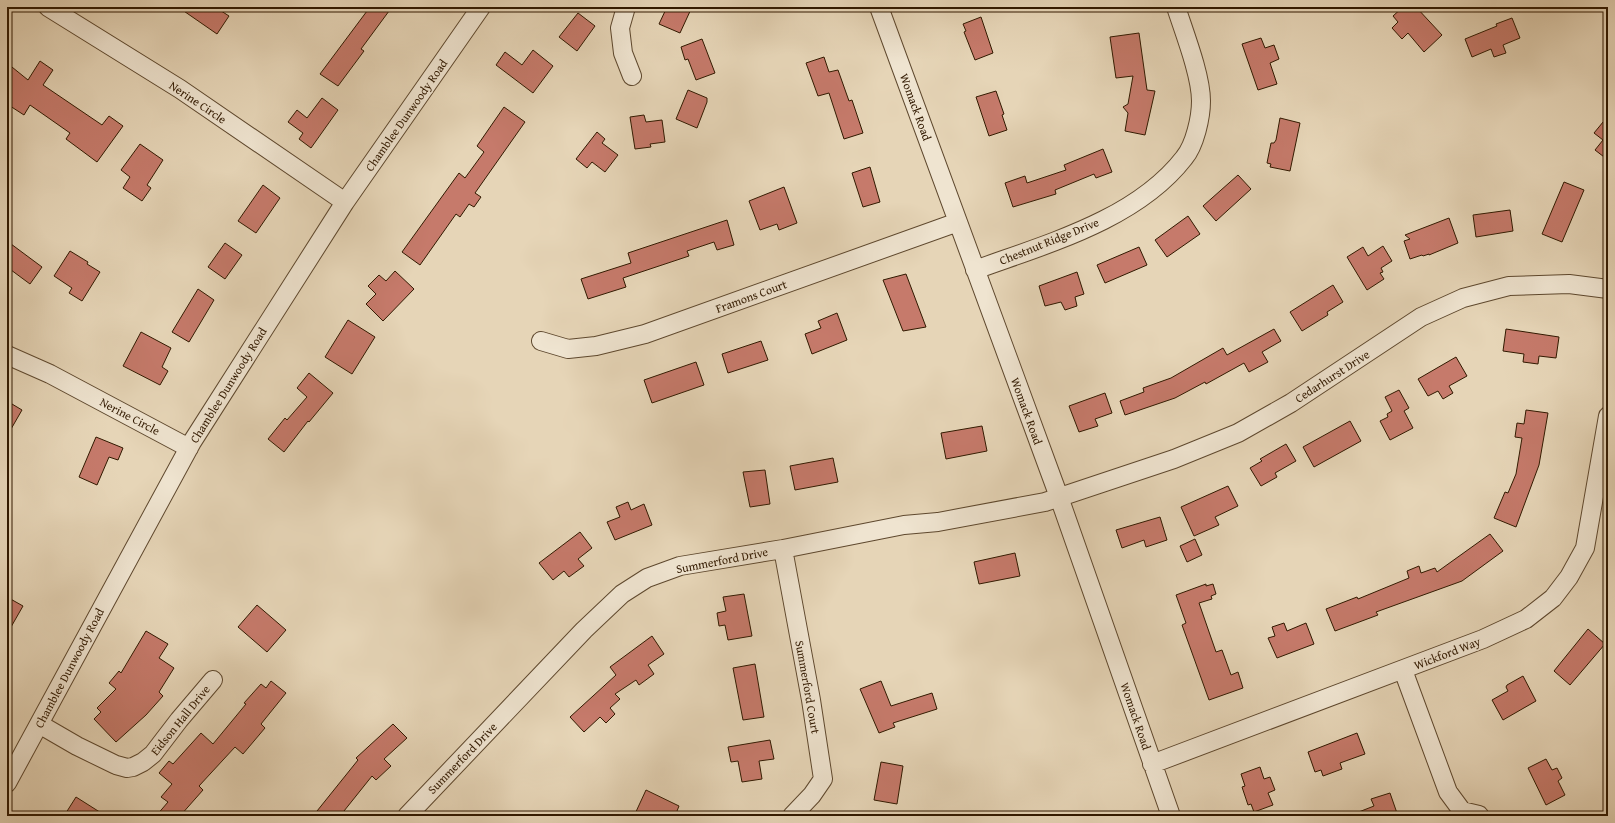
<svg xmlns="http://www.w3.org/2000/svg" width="1615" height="823" viewBox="0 0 1615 823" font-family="'Gentium Book Plus',serif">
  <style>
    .building { fill: #c67a6b; stroke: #311900 }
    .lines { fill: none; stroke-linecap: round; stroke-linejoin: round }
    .minor-casing { stroke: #5e482e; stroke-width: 20 }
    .minor { stroke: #efe4d0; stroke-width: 18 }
    .labels { text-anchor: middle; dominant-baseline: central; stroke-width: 3; stroke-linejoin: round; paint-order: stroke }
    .street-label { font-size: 12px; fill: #311900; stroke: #efe4d0 }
  </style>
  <rect width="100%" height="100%" fill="#e6d5b7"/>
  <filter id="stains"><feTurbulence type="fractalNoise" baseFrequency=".005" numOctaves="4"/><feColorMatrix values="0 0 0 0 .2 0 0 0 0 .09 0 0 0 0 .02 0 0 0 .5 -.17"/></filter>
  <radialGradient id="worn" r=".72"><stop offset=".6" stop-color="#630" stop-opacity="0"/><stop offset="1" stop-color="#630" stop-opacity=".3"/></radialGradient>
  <path class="building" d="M178 7H215L229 16 217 34Z
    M370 7H392L361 49 364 51 338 86 320 74Z
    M667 7H692L680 33 659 24Z
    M1403 7H1416L1442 35 1424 52 1408 33 1402 39 1392 28 1398 22 1393 16Z
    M578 13 595 26 577 51 559 37Z
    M981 17 993 53 975 60 964 32 966 31 963 24Z
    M1512 18 1520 38 1503 45 1506 53 1494 57 1491 49 1472 57 1465 39 1497 26 1496 24Z
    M1139 33 1147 90 1155 91 1145 135 1125 131 1128 113 1123 107 1128 104 1133 76 1116 78 1110 37Z
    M1261 38 1265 48 1274 45 1279 59 1270 63 1277 84 1258 90 1242 44Z
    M702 39 715 73 696 80 688 59 685 60 681 47Z
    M533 50 553 66 533 93 496 65 505 52 522 65Z
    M824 57 829 72 838 70 849 101 852 100 863 133 844 139 829 93 818 96 806 63Z
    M40 61 53 70 43 85 102 125 109 116 123 126 97 162 66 139 70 133 30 105 24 115 7 104V63L28 80Z
    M688 90 707 98V102L697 128 676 119Z
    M996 91 1004 114 1002 115 1007 130 989 136 976 97Z
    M322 98 338 110 311 148 299 139 303 133 288 122 297 110 307 118Z
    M504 107 525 122 475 193 481 197 474 207 469 204 460 217 456 214 420 265 402 252 459 173 465 178 484 152 477 146Z
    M644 115 646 122 662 120 665 142 650 144 651 147 635 149 630 117Z
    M1608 116V160L1595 150 1603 140 1594 133Z
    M1280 118 1300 123 1290 171 1270 167 1271 164 1267 163 1271 143H1274L1276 140Z
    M597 132 605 139 602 143 618 155 605 172 592 162 587 168 576 159Z
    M140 144 163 160 147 185 151 188 142 201 123 188 130 177 121 170Z
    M1103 149 1112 172 1096 178 1094 174 1055 190 1056 194 1013 207 1005 183 1025 176 1027 183 1066 170 1064 165Z
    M870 167 880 202 863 207 852 173Z
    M1238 175 1251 189 1216 221 1203 206Z
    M1564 182 1584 190 1562 242 1542 234Z
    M263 185 280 198 256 233 238 221Z
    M784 187 797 223 779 230 777 224 760 230 749 201Z
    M1510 210 1513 231 1476 237 1473 215Z
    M1188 216 1200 234 1167 257 1155 240Z
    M1449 218 1458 243 1429 255V254L1423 256 1422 255 1410 259 1404 241 1410 239 1405 235Z
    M727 220 734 245 717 250 714 242 687 251 689 256 623 278 626 287 588 299 581 279 631 263 628 253Z
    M7 241 42 267 30 284 7 267Z
    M225 243 242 255 225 279 208 267Z
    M1383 246 1392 261 1381 268 1383 272 1380 273 1384 279 1367 290 1347 257 1363 247 1368 256Z
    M1139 247 1147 265 1105 283 1097 265Z
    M70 251 88 262 87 264 100 272 82 301 69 293 72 288 54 276Z
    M395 271 414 289 383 321 366 304 376 294 368 286 379 275 386 281Z
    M1077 272 1084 294 1075 297 1077 306 1065 310 1061 302 1045 306 1039 286Z
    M906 274 926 327 903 331 883 280Z
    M1333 285 1343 302 1327 312 1328 315 1302 331 1290 312Z
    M198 289 214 300 189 342 172 332Z
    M837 313 847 340 812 354 805 334 821 328 818 321Z
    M348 320 375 337 352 374 325 357Z
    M1274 329 1281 341 1262 352 1268 362 1249 372 1244 363 1206 384 1205 382 1175 398 1125 415 1120 401 1144 392 1143 388 1171 378 1223 348 1227 355Z
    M1506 329 1559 337 1556 358 1539 356 1538 364 1523 362 1524 354 1503 351Z
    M141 332 171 348 162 367 168 371 160 385 123 366Z
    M761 341 768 360 728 373 722 354Z
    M1456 357 1467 376 1449 386 1453 393 1443 399 1438 391 1428 396 1418 379Z
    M696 362 704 385 652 403 644 380Z
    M309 373 333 393 309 422 308 421 284 452 268 439 285 418 287 420 307 397 297 388Z
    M1399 390 1409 408 1404 411 1413 428 1390 440 1380 421 1388 417 1387 414 1392 411 1385 397Z
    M1105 393 1112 413 1095 419 1098 426 1079 432 1069 406Z
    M7 401 22 410 7 436Z
    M1526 410 1548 413 1539 465 1516 527 1494 518 1505 492 1508 493 1516 474 1522 438 1515 437 1517 423 1524 424Z
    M1350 421 1361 441 1314 467 1303 447Z
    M982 426 987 451 946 459 941 433Z
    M96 437 123 448 118 460 109 457 97 485 79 477Z
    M1286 444 1296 461 1275 473 1277 477 1261 486 1250 468 1262 461 1260 459Z
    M833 458 838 482 795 490 790 466Z
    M765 470 770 504 750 507 743 472Z
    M1228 486 1238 506 1215 517 1219 525 1194 536 1181 507Z
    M628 502 631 510 644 504 652 525 615 540 607 522 620 517 616 507Z
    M1160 517 1167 540 1146 547 1144 540 1122 548 1116 530Z
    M580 532 592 548 578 559 584 566 569 577 564 571 553 580 539 563Z
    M1490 534 1503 551 1462 581 1376 612 1378 615 1335 631 1326 609 1357 597 1358 599 1409 578 1407 571 1419 566 1421 573 1435 568 1437 572Z
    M1195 539 1202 555 1187 562 1180 546Z
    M1015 553 1020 576 979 584 974 562Z
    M1206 584V586L1213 584 1216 594 1211 596 1212 599 1199 603 1216 652 1222 650 1231 675 1238 672 1243 688 1209 700 1182 625 1186 623 1176 595Z
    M744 594 752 636 728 640 725 625 719 626 717 613 726 611 723 597Z
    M7 597 23 606 7 634Z
    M257 605 286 630 267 652 238 627Z
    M1284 623 1287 631 1306 623 1314 644 1277 658 1268 638 1275 636 1272 627Z
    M1588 629 1605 644 1570 685 1554 671Z
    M146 631 168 644 159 658 174 668 159 692 163 696 146 715 116 742 94 719 101 712 97 708 116 689 109 683 119 671 121 673Z
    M652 636 664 654 648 665 654 674 639 685 636 680 615 694 620 699 610 708 615 714 606 723 600 717 584 732 570 717 616 675 610 667Z
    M755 664 764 717 743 720 733 668Z
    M1523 676 1536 701 1503 720 1492 700 1508 691 1506 687 1507 685Z
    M271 681 286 693 261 724 265 728 243 754 235 747 199 786 203 790 180 816H156L168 802 161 797 172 784 159 773 169 761 173 764 201 733 213 744 246 704 244 703 261 684 266 688Z
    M881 681 891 706 932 693 937 709 893 723 895 727 879 733 860 689Z
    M393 724 407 738 384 759 391 766 376 780 372 776 340 816H313L358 760 356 758Z
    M1357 733 1365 754 1340 763 1342 769 1323 776 1321 770 1315 772 1308 752Z
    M770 740 774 759 759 761 762 779 742 782 738 761 731 762 728 747Z
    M1546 759 1552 770 1557 768 1562 778 1558 781 1565 795 1546 805 1528 768Z
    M881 762 903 766 897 804 874 800Z
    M1260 767 1264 779 1270 777 1275 790 1268 793 1273 805 1254 812 1251 804 1248 805 1242 787 1245 786 1241 774Z
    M646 790 679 806 675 816H634Z
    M1390 793 1398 816H1351V815L1374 806 1371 799Z
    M76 797 106 816H64Z"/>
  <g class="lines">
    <g class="minor-casing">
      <path id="minor" d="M48 7 180 89 345 202
        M626 7 620 28 623 53 632 76
        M879 7 1059 497 1171 816
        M975 270C1046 244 1136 220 1184 158 1195 145 1201 117 1201 101 1201 75 1184 32 1176 7
        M541 341 568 349 596 346 645 334 958 222
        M7 355 50 374 189 448
        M783 549 811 700 823 779 812 795 792 816
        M1403 670 1448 792 1462 811 1479 815
        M39 724 77 746 116 765 127 768 133 767 143 762 153 754 179 720 213 680
        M1152 764 1483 639 1526 619 1553 598 1569 577 1585 548 1608 416
        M7 783 192 442 345 202 481 7
        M407 816 584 630 622 594 647 578 680 566 783 549 904 525 938 522 1045 502 1174 459 1238 433 1291 403 1421 317 1463 298 1509 286 1569 284 1608 289"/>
    </g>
    <use href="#minor" class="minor"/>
  </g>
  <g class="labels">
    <g class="street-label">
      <text transform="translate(198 102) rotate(34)">Nerine Circle</text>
      <text transform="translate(916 107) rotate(70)">Womack Road</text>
      <text transform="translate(406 115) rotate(-55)">Chamblee Dunwoody Road</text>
      <text transform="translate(1049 241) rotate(-22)">Chestnut Ridge Drive</text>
      <text transform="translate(751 296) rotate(-20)">Framons Court</text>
      <text transform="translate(1332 376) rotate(-33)">Cedarhurst Drive</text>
      <text transform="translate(228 385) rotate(-58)">Chamblee Dunwoody Road</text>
      <text transform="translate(1027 411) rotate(70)">Womack Road</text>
      <text transform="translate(130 416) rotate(28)">Nerine Circle</text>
      <text transform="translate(722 560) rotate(-11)">Summerford Drive</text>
      <text transform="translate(1447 653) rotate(-21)">Wickford Way</text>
      <text transform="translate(69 668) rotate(-62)">Chamblee Dunwoody Road</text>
      <text transform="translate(808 687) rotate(80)">Summerford Court</text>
      <text transform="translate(1136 716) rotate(71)">Womack Road</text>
      <text transform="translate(180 720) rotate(-51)">Eidson Hall Drive</text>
      <text transform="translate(462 758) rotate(-46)">Summerford Drive</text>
    </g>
  </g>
  <rect width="1615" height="823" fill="none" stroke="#e6d5b7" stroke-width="24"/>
  <rect x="8" y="8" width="1599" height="807" fill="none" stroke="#311900" stroke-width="2"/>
  <rect x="12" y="12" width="1591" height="799" fill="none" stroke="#311900"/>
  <rect width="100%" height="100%" filter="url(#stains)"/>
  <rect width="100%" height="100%" fill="url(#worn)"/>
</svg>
